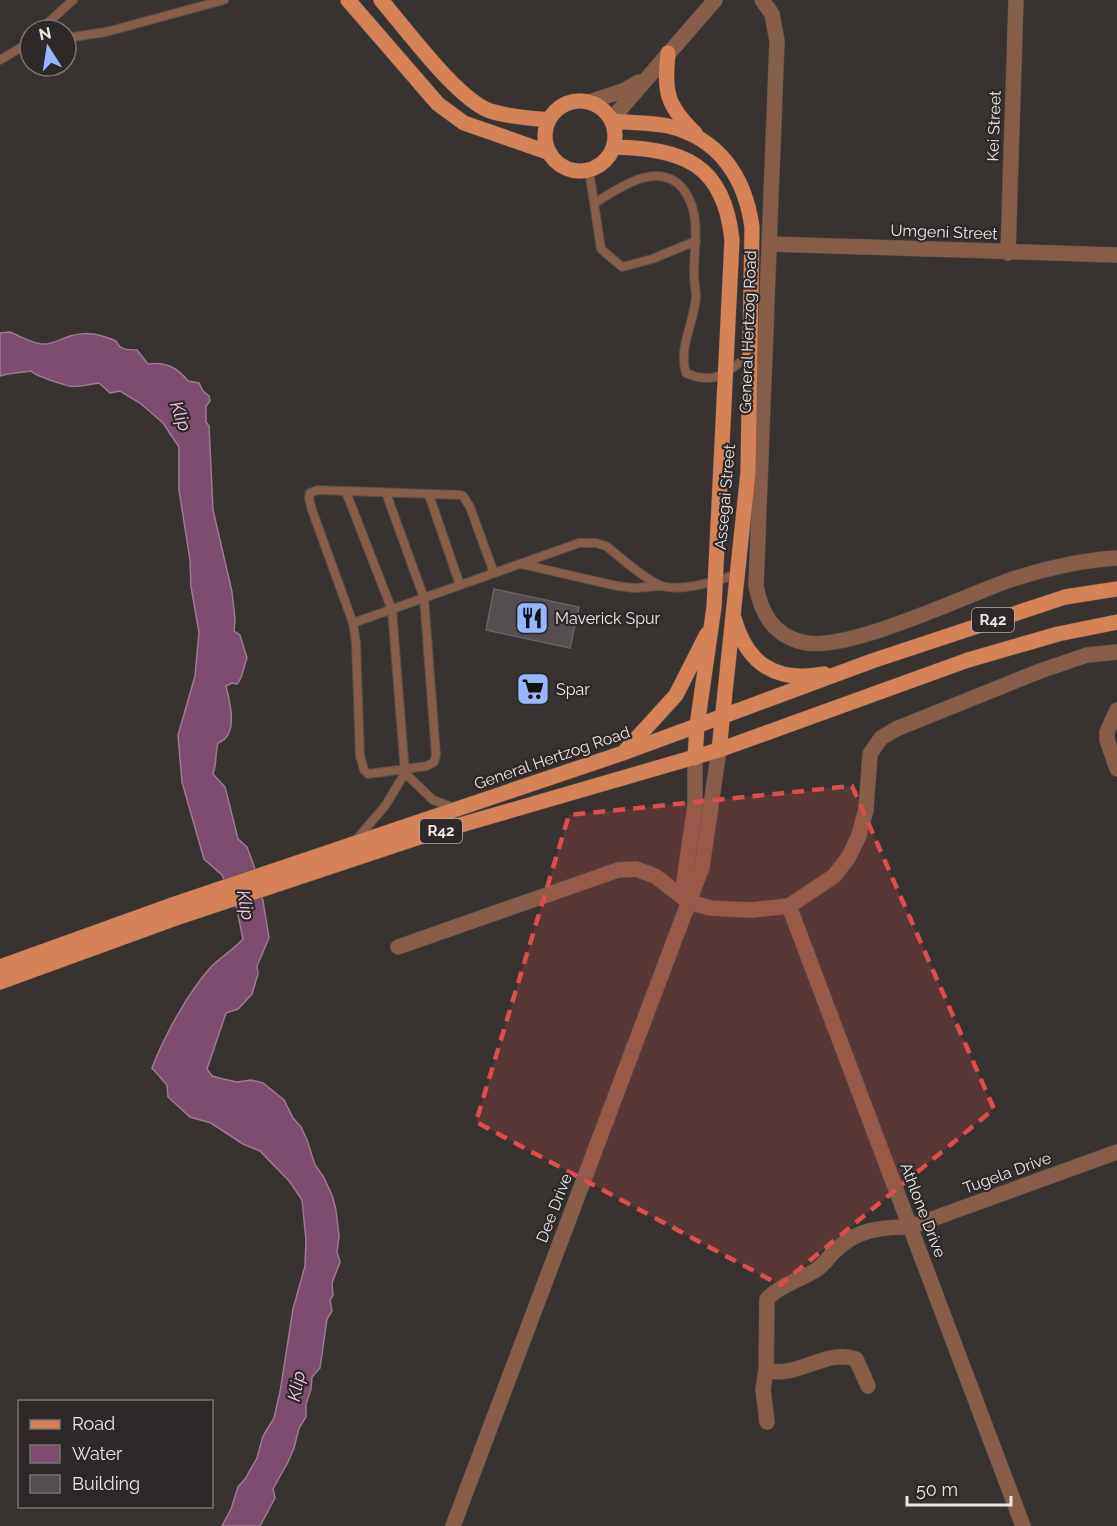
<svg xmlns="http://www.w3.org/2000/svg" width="1117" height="1526" viewBox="0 0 1117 1526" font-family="Raleway,sans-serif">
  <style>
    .water { fill: #7b4c6e; stroke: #9d7a92; stroke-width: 1.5 }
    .building { fill: #554e50; stroke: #6a6365; stroke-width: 1.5 }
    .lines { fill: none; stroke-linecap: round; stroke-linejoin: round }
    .service-casing { stroke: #554f4e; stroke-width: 10 }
    .minor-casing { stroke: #554f4e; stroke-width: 16 }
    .tertiary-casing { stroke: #554f4e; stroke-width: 16 }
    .primary-casing { stroke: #554f4e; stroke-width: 16 }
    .service { stroke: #865d48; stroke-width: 8 }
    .minor { stroke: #865d48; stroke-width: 15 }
    .tertiary { stroke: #865d48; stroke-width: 15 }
    .primary { stroke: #d58356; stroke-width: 15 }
    .marked { fill: #da4e4e; fill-opacity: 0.2; stroke: #da4e4e; stroke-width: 4.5; stroke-dasharray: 12 8; stroke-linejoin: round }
    .labels { text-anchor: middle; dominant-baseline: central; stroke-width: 4.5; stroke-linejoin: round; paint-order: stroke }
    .shield { fill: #2e2828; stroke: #b3aeae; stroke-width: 1.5 }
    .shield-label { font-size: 15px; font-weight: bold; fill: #ece7e7 }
    .street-label { font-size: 16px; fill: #ece7e7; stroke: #2e2828 }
    .poi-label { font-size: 16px; fill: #ece7e7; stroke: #2e2828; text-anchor: start }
    .water-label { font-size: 18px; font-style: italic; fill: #f8caea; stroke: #2e2828 }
  </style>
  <rect width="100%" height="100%" fill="#383231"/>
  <path class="water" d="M10 332C20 336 31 343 42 344 52 345 60 339 70 336 87 331 100 334 116 341 120 350 127 350 137 350L148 364C166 362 177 367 188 381L199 383 203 391 209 396 210 401 206 406V422L209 426 213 510 232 592 235 619 234 631 240 635 247 658C243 667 244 676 237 684L232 683 226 686C230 702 239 736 218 743 215 754 217 763 213 774L225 787 238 839 247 847 254 866 263 901 269 938 257 966 258 974 252 994 238 1009 226 1013 207 1069 212 1076 223 1079 237 1082 251 1080 263 1083 284 1100 293 1118 301 1127 307 1140 315 1165 323 1176 332 1195 336 1210 339 1236 337 1252 340 1262 332 1283 333 1295 330 1300 332 1311 327 1319 320 1368 312 1377 311 1389 306 1404V1417L299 1428 294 1448 288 1462 273 1489 275 1498 260 1526H222L231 1509 238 1487 245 1479 257 1458 263 1436 274 1418 280 1392 293 1309 305 1266 306 1240 302 1200 290 1182 260 1151 243 1144 211 1123 190 1117 168 1097 167 1085 152 1068C164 1036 189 991 211 967 221 957 233 950 243 939L237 910 222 875 204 859 182 782 178 735 195 676 199 632 191 587 190 560 179 490V447L163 423 140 403 120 391 110 393 99 383C90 384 78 388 69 386 62 384 36 376 31 371 21 373 10 372 0 376V333Z"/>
  <path class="building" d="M494 589 579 607 570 648 486 630Z"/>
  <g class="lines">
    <g class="service-casing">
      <path id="service" d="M40 30 73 0
        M66 38 106 32 224 0
        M0 60 30 42
        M589 170 601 249 622 267 652 259 696 241
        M595 203C620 187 660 159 684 190 690 199 694 209 695 220 697 238 694 256 694 274 694 282 696 290 696 297 694 323 678 348 686 373 715 386 728 372 749 355
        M346 492 392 610 405 773 385 806 356 840
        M386 493 424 598 436 755 434 762 427 766 368 774 364 770 360 756 356 643 353 623 312 510 309 498 310 493 318 490 460 495 463 496 470 507 494 573
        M429 495 460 585
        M521 564 617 586 634 588 661 586
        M353 623 579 543H596L606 546C623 559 640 576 659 585 678 593 719 581 737 574
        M405 773 433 800 455 808"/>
    </g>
    <g class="minor-casing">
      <path id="minor" d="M762 0 772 14 777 41 756 586C761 613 773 635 802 642 844 654 964 596 1010 580 1044 569 1081 560 1117 558
        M589 102 625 90 639 82
        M611 120 715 0
        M770 244 1117 255
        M1008 253 1016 0
        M1117 710 1107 732V740L1117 769
        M789 906 1023 1526
        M398 947 618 870 636 869 655 876 689 902 710 908 751 910 789 906 834 876 848 858 858 838 866 810 870 754 881 738 896 729 1040 671 1087 655 1117 652
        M766 1370 763 1389 767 1422
        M868 1386 856 1359C826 1348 798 1379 766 1370L767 1299C780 1285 800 1280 816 1270 824 1265 829 1256 836 1250 857 1229 882 1227 910 1227L1117 1152"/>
    </g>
    <g class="tertiary-casing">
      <path id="tertiary" d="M689 902 684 881 695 806V758
        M453 1526 702 867 719 750"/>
    </g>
    <g class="primary-casing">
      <path id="primary" d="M348 0 438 104 464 123 550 153
        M381 0C406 29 457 99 490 111 509 117 529 118 549 120
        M668 53C664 91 666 105 695 133
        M545 136a35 35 0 1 1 70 0a35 35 0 1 1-70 0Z
        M612 121C630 123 650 122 668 126 719 138 745 177 752 227L748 472 719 750
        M614 147C683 149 724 163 732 240L714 607 697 726 695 758
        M734 618C747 664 775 683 824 674
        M625 751 676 695 707 634
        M0 967 172 905 623 753 872 661 1065 597 1117 589
        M0 982 176 918 426 835 719 750 968 660 1058 634 1117 622"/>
    </g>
    <use href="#service" class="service"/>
    <use href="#minor" class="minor"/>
    <use href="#tertiary" class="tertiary"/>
    <use href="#primary" class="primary"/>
  </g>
  <path class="marked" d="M852 786 994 1109 780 1285 476 1122 569 815Z"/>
  <defs>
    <g id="restaurant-square" transform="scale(1.725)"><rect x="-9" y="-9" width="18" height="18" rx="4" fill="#98b6fd" stroke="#2e2828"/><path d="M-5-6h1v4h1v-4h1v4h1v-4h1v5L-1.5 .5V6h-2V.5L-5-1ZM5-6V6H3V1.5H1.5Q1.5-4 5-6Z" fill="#111"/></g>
    <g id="supermarket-square" transform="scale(1.725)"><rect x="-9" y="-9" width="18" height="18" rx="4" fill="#98b6fd" stroke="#2e2828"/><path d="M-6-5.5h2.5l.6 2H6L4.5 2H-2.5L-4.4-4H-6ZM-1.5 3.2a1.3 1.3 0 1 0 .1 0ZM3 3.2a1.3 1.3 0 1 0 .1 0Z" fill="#111"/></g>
  </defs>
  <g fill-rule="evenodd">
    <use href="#restaurant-square" x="532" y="618"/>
    <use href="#supermarket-square" x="533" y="689"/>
  </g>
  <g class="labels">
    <g class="shield">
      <rect x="972" y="608" width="42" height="24" rx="4.5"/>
      <rect x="420" y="819" width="42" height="24" rx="4.5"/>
    </g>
    <g class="shield-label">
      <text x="993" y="620">R42</text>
      <text x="441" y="831">R42</text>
    </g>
    <g class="street-label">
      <text transform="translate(994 126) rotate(-88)">Kei Street</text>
      <text transform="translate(944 232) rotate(2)">Umgeni Street</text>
      <text transform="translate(748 332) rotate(-88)">General Hertzog Road</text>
      <text transform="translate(725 497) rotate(-85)">Assegai Street</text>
      <text transform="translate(552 758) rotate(-19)">General Hertzog Road</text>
      <text transform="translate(1007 1173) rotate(-20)">Tugela Drive</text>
      <text transform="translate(554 1208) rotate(-69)">Dee Drive</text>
      <text transform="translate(923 1210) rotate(69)">Athlone Drive</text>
    </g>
    <g class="poi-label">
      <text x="555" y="618">Maverick Spur</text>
      <text x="556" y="689">Spar</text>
    </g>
    <g class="water-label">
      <text transform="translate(181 416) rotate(70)">Klip</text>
      <text transform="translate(246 905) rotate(80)">Klip</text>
      <text transform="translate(296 1386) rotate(-79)">Klip</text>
    </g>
  </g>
  <rect x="18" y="1400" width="195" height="108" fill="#2e2828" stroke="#7a7474" stroke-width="1.5"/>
  <rect x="30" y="1420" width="30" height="9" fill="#d58356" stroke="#7a7474" stroke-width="1.5"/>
  <text x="72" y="1430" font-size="18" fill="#ece7e7">Road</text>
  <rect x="30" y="1445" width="30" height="18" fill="#7b4c6e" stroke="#7a7474" stroke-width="1.5"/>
  <text x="72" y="1460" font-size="18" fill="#ece7e7">Water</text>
  <rect x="30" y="1475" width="30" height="18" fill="#554e50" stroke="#7a7474" stroke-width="1.5"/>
  <text x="72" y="1490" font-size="18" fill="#ece7e7">Building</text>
  <g transform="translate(48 48) rotate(348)"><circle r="28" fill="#2e2828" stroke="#7a7474" stroke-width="1.5"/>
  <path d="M0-4.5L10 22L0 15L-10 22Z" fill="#98b6fd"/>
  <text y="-9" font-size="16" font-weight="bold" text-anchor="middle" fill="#ece7e7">N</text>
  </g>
  <path d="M907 1496v9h104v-9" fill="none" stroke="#ece7e7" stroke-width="3"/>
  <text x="916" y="1496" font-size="18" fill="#ece7e7" stroke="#2e2828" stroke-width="4.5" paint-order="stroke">50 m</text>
</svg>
